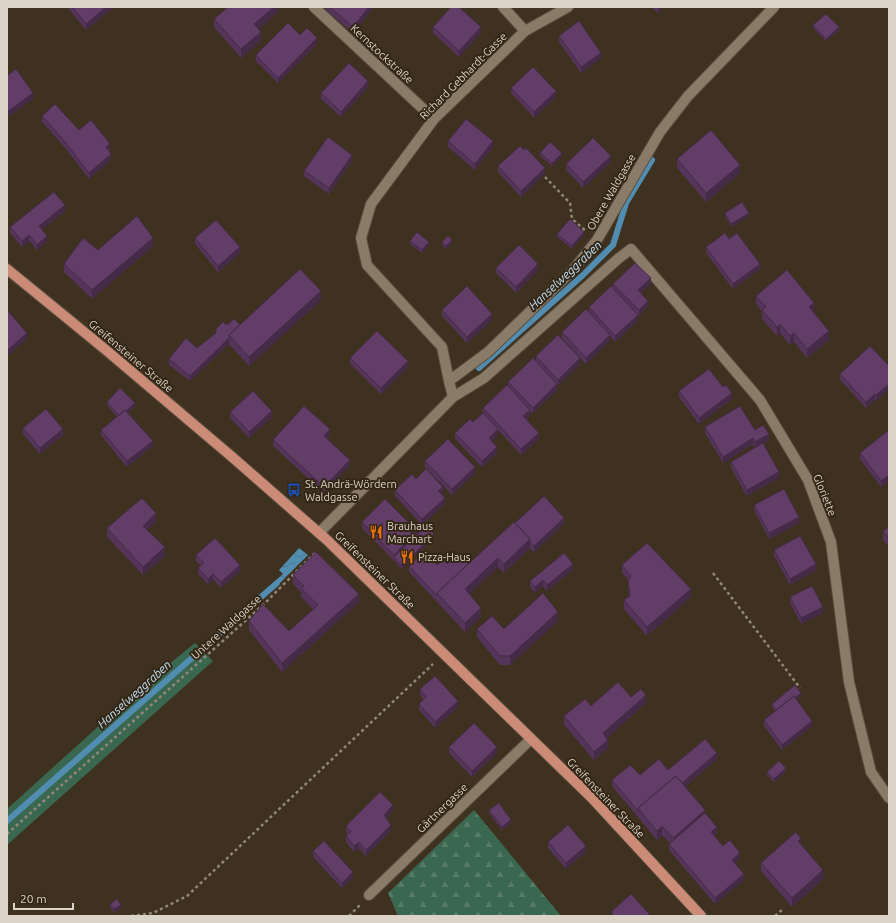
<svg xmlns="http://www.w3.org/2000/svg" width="896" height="923" viewBox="0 0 896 923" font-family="Ubuntu,sans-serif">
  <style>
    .green { fill: #3a6750 }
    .forest { fill: url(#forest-firs) }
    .water { fill: url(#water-waves) }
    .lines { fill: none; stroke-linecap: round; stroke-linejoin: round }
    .stream { stroke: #518db1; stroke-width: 6 }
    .minor-casing { stroke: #584d3e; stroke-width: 12 }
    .major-casing { stroke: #584d3e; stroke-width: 12 }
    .path { stroke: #918678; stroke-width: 2.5; stroke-dasharray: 3 3; stroke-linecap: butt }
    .minor { stroke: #8a7b68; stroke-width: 10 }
    .major { stroke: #cc8b77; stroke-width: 10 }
    .wall { fill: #543459 }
    .shaded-wall { fill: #452b48 }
    .building { fill: #623d67; stroke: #452b48 }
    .labels { text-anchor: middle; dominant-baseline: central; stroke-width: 4; stroke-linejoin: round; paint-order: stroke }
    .street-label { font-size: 11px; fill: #dcd4c9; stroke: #342716 }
    .poi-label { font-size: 11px; fill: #dcd4c9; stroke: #342716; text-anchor: start }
    .water-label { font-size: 12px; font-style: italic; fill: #c1e1f7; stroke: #342716 }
  </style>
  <defs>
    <pattern id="forest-firs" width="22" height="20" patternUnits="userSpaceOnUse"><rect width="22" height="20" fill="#3a6750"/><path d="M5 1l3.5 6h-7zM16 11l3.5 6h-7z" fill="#567c68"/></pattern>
    <pattern id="water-waves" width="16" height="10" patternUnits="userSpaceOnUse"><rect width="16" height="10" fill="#518db1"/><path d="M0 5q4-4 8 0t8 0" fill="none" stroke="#4c768e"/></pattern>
  </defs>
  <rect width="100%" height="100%" fill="#3f3120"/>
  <path class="green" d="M195 643 213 661 7 845V809L153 677Z"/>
  <path class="forest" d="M474 810 561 916H398L388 893Z"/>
  <path class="water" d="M299 548 308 555 279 584 275 581 283 574 279 570Z"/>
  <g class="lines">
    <path class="stream" d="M479 368 583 275 613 245 626 203 652 160
      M7 821 277 583"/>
    <g class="minor-casing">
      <path id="minor" d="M314 7 434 119
        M503 7 525 31
        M449 381 442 347 367 265 361 238 371 204 434 119 525 31 568 7
        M453 397 484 378 619 258 631 249 760 400 808 480 831 542 849 682 871 772 889 798
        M319 533 453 397 449 381 488 352 573 270 597 240 660 132 688 96 774 7
        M369 895 531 739"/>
    </g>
    <g class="major-casing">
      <path id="major" d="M7 269 106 350 231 456 327 540 593 799 701 916"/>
    </g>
    <path class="path" d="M545 177 570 203 572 219 586 231
      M713 573 800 688
      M7 834 263 605 317 551
      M131 916 153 913 187 896 433 664
      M349 916 360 905
      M775 916 783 909"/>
    <use href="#minor" class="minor"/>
    <use href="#major" class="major"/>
  </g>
  <path class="wall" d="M67 7H114L86 30Z
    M278 7V12L258 29 261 41 241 58 214 27V19Z
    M326 7H374L353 33 326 10Z
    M651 7H663L658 13Z
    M813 25 839 30 826 41 813 28Z
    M433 27 481 33 459 57 433 33Z
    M300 35 317 44 278 83 256 61V55Z
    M559 36 601 58 581 73 559 42Z
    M368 87 341 117 321 99V93Z
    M511 88 556 97 534 118 511 93Z
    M42 116 79 130 110 149 109 151 111 160 89 179 66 149 42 122Z
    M448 141 493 147 475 170 448 147Z
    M524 150 545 174 521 197 498 172V166Z
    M540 153 562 156 552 166 540 156Z
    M677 159 740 173 706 202 677 168Z
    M352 161 329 194 304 176V171Z
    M611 162 583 188 566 170V164Z
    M65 211 42 229 47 241 37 250 29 241 22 247 10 233V227Z
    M725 213 749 216 731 227 725 216Z
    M557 234 584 235 572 249 557 237Z
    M195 238 240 253 218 272 195 244Z
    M729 239 760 269 733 289 706 253V247Z
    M410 241 429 244 422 253 410 244Z
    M442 242 452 243 446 249 442 245Z
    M153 246 92 299 64 272V264L98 250Z
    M496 268 538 270 516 293 496 273Z
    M613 284H651L641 293 648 306 639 316 638 315V321L615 342 610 336V341L586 364 562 338V332L589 312V307L613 289Z
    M756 296 814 311 813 312 829 340 807 358 794 342 790 345 780 333 777 336 762 319V312L756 304Z
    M321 300 249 366 229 344 190 381 169 365V359L197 348 227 325H240Z
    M442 310 492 320 467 343 442 316Z
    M536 356 580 364 557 385V390L533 413 530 411V416L526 420 539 439 521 455 498 430V435L492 441 497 453 482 467 455 439V433L473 422 483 414V408L508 387V382L536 361Z
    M350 358 408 367 381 394 350 364Z
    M889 366 876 401 875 400 866 408 840 380V374Z
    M679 391 732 399 699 424 679 397Z
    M107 402 135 406 128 413 153 446 127 467 101 435V430L117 417 107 405Z
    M230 412 272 417 249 438 230 418Z
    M705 427 755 430 769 440 755 448 753 444 723 463 705 433Z
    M23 428 63 435 40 454 23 434Z
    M889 430V480L881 487 860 459V453Z
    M330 435 327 438 350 465 324 493 273 446V440Z
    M425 461 475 473 452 495 425 467Z
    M731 462 779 478 747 496 731 468Z
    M416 479 443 493 441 494 445 504 422 525 395 496V490Z
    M754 505 799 523 769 539 754 510Z
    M156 522 147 530 165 556 143 575 107 537V528Z
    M362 522 417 534 434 537 402 569 362 528Z
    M515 523 564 524 534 552 530 548 504 573 498 567 469 594 481 616 465 632 409 572V566L437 565 447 564H468Z
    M889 527V547L883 540V531Z
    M774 550 816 570 790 585 774 556Z
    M196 555 240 571 221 588 213 580 208 584 198 574V568L201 566 196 561Z
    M622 565 691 597 647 636 624 609V600L629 597 628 580 622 573Z
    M573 570 547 591 543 586 535 593 530 587V581Z
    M293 575 359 602 282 672 249 630V621L289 631 313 609 301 597V592L293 584Z
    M790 597 823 613 801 624 790 603Z
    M558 621 510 665H500L477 637V629H504Z
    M420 689 458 707 435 728 419 710V704L424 700 420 695Z
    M801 696 796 700 812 726 782 750 764 726V720L775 711 772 707V704Z
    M631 697 646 703 607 738 608 748 594 760 564 725V716L591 706Z
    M449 747 497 753 472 777 449 753Z
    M717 759 685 787 705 813 717 833 714 836 723 846 740 859 735 863 744 880 715 904 669 850V844L670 843 662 835 657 840 612 786V780L668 770Z
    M786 771 774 782 767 775V772Z
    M489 810 511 823 502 830 489 813Z
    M393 811 386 819 391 831 366 856 359 848 354 852 346 842V836L348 834 346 832V826Z
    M548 842 586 852 566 869 548 848Z
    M801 845 823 879 792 907 761 871V863Z
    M313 851 353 878 342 888 313 857Z
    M110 904 121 908 114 912 110 907Z"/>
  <path class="shaded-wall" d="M106 7H114L86 30V24Z
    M274 7H278V12L254 33V24Z
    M369 7H374L353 33V27Z
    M658 7H663L658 13Z
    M481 27V33L459 57V51Z
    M839 27V30L826 41V39Z
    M261 32V41L241 58V49Z
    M317 38V44L278 83V78Z
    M601 53V58L581 73V67Z
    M368 81V87L341 117V112Z
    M556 91V97L534 118V112Z
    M33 93V99L7 118V112Z
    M493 141V147L475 170V164Z
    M110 144V149L106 153V147Z
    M562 153V156L552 166V163Z
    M111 154V160L89 179V173Z
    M352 155V161L329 194V188Z
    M611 156V162L583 188V182Z
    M740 165V173L706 202V193Z
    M545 168V174L521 197V191Z
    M65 205V211L39 232V226Z
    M749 213V216L731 227V224Z
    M584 232V235L572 249V246Z
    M29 235V241L22 247V241Z
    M47 236V241L37 250V245Z
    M153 238V246L92 299V290Z
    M452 240V243L446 249V246Z
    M429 242V244L422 253V250Z
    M240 247V253L218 272V266Z
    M538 264V270L516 293V287Z
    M760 264V269L733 289V284Z
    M651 278V284L638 296V290Z
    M321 291V300L249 366V357Z
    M648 301V306L639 316V310Z
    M814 303V311L809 316V307Z
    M492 314V320L467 343V337Z
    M638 315V321L615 342V336Z
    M780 324V333L777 336V327Z
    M829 331V340L807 358V349Z
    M27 333V339L7 357V351Z
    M794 333V342L790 345V336Z
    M610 335V341L586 364V358Z
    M229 338V344L190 381V376Z
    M580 358V364L558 386V380Z
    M408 361V367L381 394V388Z
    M557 384V390L533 413V408Z
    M889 384V389L876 401V395Z
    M732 393V399L699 424V418Z
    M875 394V400L866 408V402Z
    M135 403V406L120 420V417Z
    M530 410V416L523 422V416Z
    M272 411V417L249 438V432Z
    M63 429V435L40 454V448Z
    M330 429V435L324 442V436Z
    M498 429V435L489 444V438Z
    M539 433V439L521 455V449Z
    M769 434V440L755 448V442Z
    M753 438V444L723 463V457Z
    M153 441V446L127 467V461Z
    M497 447V453L482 467V461Z
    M350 460V465L324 493V487Z
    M475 467V473L452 495V489Z
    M779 472V478L747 496V490Z
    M889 475V480L881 487V481Z
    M443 487V493L438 497V491Z
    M445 498V504L422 525V519Z
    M156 513V522L143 534V526Z
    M799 517V523L769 539V533Z
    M564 518V524L534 552V546Z
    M417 531V537L394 557V555Z
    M434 534V537L402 569V566Z
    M530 539V548L504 573V564Z
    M165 547V556L143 575V567Z
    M498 558V567L465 598V589Z
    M573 564V570L547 591V585Z
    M816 564V570L790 585V579Z
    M240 565V571L221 588V582Z
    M213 574V580L208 584V579Z
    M543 580V586L535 593V587Z
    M691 589V597L647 636V627Z
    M359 594V602L282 672V663Z
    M823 607V613L801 624V618Z
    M481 608V616L465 632V623Z
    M558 612V621L510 665V656Z
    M801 693V696L778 715V712Z
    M646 695V703L603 741V733Z
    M458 701V707L435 728V722Z
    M812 721V726L782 750V745Z
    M608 740V748L594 760V752Z
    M497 747V753L472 777V771Z
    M717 753V759L681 790V785Z
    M786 768V771L774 782V779Z
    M393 805V811L384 821V815Z
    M705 810V819L673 847V838Z
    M511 820V823L502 830V827Z
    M391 825V831L366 856V850Z
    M662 826V835L657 840V831Z
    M717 827V833L711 838V832Z
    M801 839V847L798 841Z
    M359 842V848L354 852V846Z
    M586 846V852L566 869V863Z
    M740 853V859L732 866V860Z
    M823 870V879L792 907V898Z
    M353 872V878L342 888V883Z
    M744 874V880L715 904V898Z
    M121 905V908L114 912V909Z"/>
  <path class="building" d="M72 7H106L86 24Z
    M228 7H274L254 24 261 32 241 49 214 19Z
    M330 7H369L353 27Z
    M451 7H459L481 27 459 51 433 27Z
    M826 14 839 27 826 39 813 25Z
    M579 21 601 53 581 67 559 36Z
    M288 23 300 35 307 28 317 38 278 78 256 55Z
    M349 63 368 81 341 112 321 93Z
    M533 67 556 91 534 112 511 88Z
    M16 69 33 93 7 112V76Z
    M55 104 79 130 91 120 110 144 106 147 111 154 89 173 66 143 42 116Z
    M466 119 493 141 475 164 448 141Z
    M711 130 740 165 706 193 677 159Z
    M328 137 352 155 329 188 304 171Z
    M593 138 611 156 583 182 566 164Z
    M550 142 562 153 552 163 540 153Z
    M520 146 524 150 526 148 545 168 521 191 498 166Z
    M54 192 65 205 39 226 47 236 37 245 29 235 22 241 10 227Z
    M742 202 749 213 731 224 725 213Z
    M137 216 153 238 92 290 64 264 83 238 98 250Z
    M570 219 584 232 572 246 557 234Z
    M216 220 240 247 218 266 195 238Z
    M417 232 429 242 422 250 410 241Z
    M725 233 729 239 737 233 760 264 733 284 706 247Z
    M448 236 452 240 446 246 442 242Z
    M519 245 538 264 516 287 496 268Z
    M635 263 651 278 638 290 648 301 639 310 613 284Z
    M300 269 321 291 249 357 229 335Z
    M787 270 814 303 809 307 829 331 807 349 794 333 790 336 780 324 777 327 762 310 766 307 756 296Z
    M467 286 492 314 467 337 442 310Z
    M611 286 638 315 615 336 589 307Z
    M586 309 610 335 586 358 562 332Z
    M7 310 27 333 7 351Z
    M234 319 240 325 229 335V338L190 376 169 359 186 338 197 348 216 333V329L223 322 227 325Z
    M377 331 408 361 381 388 350 358Z
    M558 335 580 358 558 380 536 356Z
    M870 346 889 366V384L876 395 875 394 866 402 840 374Z
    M533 358 557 384 533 408 508 382Z
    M709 369 723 387 726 385 732 393 699 418 679 391Z
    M507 385 530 410 523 416 539 433 521 449 483 408Z
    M120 388 135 403 126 411 125 410 119 415 107 402Z
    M253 391 272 411 249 432 230 412Z
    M304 406 330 429 324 436 350 460 324 487 273 440Z
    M740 406 755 430 763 425 769 434 755 442 753 438 723 457 705 427Z
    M46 409 63 429 40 448 23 428Z
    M125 410 153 441 127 461 101 430Z
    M483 413 498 429 489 438 497 447 482 461 455 433 470 419 473 422Z
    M889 430V475L881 481 860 453Z
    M448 439 475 467 452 489 425 461Z
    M763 443 779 472 747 490 731 462Z
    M426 469 443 487 438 491 445 498 422 519 395 490 412 474 416 479Z
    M784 489 799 517 769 533 754 505Z
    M544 496 564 518 534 546 530 542V539L515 523Z
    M142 498 156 513 143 526 165 547 143 567 107 528Z
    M385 499 417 531 394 555 362 522Z
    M514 522 530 539 504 564 498 558 465 589 481 608 465 623 437 593Z
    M426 526 434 534 402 566 394 557Z
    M889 527V538L883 531Z
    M800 536 816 564 790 579 774 550Z
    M215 538 240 565 221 582 213 574 208 579 198 568 204 563 196 555Z
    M647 543 691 589 647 627 624 600 630 596 628 580 631 576 622 565Z
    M316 552 359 594 282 663 249 621 263 604 289 631 318 605 301 588 304 586 293 575Z
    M424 552 437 565 443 560 447 564 458 553 468 564 437 593V596L409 566Z
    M564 553 573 564 547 585 543 580 535 587 530 581Z
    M812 586 823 607 801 618 790 597Z
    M543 593 558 612 510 656H500L477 629 492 616 504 629Z
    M435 676 458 701 435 722 419 704 426 697 420 689Z
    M618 682 631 697 641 689 646 695 603 733 608 740 594 752 564 716 585 699 591 706Z
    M795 685 801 693 795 698 794 696 776 710 772 704Z
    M794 696 812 721 782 745 764 720Z
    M474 723 497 747 472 771 449 747Z
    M705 739 717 753 682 783 676 776 638 808V811L612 780 630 765 640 775 659 759 668 770Z
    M779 761 786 768 774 779 767 772Z
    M676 776 705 810 673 838 662 826 657 831 638 808Z
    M380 792 393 805 384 815 391 825 366 850 359 842 354 846 346 836 351 832 346 826Z
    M499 803 511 820 502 827 489 810Z
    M705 813 717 827 711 832 723 846 730 840 740 853 732 860 744 874 715 898 669 844Z
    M568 825 586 846 566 863 548 842Z
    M796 832 801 839 798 841 823 870 792 898 761 863Z
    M324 841 353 872 342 883 313 851Z
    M631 894 650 915 648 916H614L611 912Z
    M117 899 121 905 114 909 110 904Z"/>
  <defs>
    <g id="bus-bare" transform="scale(1.08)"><path d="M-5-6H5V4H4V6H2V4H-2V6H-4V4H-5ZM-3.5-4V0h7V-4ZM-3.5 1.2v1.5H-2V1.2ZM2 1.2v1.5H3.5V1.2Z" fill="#1a4fb4" stroke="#342716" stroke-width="2.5" paint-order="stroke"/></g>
    <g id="restaurant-bare" transform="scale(1.08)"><path d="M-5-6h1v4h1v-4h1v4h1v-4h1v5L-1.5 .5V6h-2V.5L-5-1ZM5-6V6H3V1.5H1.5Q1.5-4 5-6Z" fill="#e8710a" stroke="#342716" stroke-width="2.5" paint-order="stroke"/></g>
  </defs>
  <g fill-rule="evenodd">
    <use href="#bus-bare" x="294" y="490"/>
    <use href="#restaurant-bare" x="376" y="532"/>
    <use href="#restaurant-bare" x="407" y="557"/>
  </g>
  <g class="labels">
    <g class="street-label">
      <text transform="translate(382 54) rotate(43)">Kernstockstraße</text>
      <text transform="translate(463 76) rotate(-45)">Richard Gebhardt-Gasse</text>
      <text transform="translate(611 192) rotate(-60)">Obere Waldgasse</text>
      <text transform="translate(131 356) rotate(40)">Greifensteiner Straße</text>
      <text transform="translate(825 495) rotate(68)">Gloriette</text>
      <text transform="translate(375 570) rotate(44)">Greifensteiner Straße</text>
      <text transform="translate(226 627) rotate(-42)">Untere Waldgasse</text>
      <text transform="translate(606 798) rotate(46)">Greifensteiner Straße</text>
      <text transform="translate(442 808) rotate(-44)">Gärtnergasse</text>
    </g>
    <g class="poi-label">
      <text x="305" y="484">St. Andrä-Wördern<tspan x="305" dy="13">Waldgasse</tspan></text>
      <text x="387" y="526">Brauhaus<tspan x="387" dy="13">Marchart</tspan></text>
      <text x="418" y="557">Pizza-Haus</text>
    </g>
    <g class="water-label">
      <text transform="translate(565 275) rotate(-43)">Hanselweggraben</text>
      <text transform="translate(134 694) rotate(-42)">Hanselweggraben</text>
    </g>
  </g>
  <rect width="896" height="923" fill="none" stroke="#dcd4c9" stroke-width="16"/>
  <path d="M14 903v6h59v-6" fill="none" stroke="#dcd4c9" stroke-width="2"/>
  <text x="20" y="903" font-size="12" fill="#dcd4c9" stroke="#342716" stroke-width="3" paint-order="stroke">20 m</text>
</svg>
